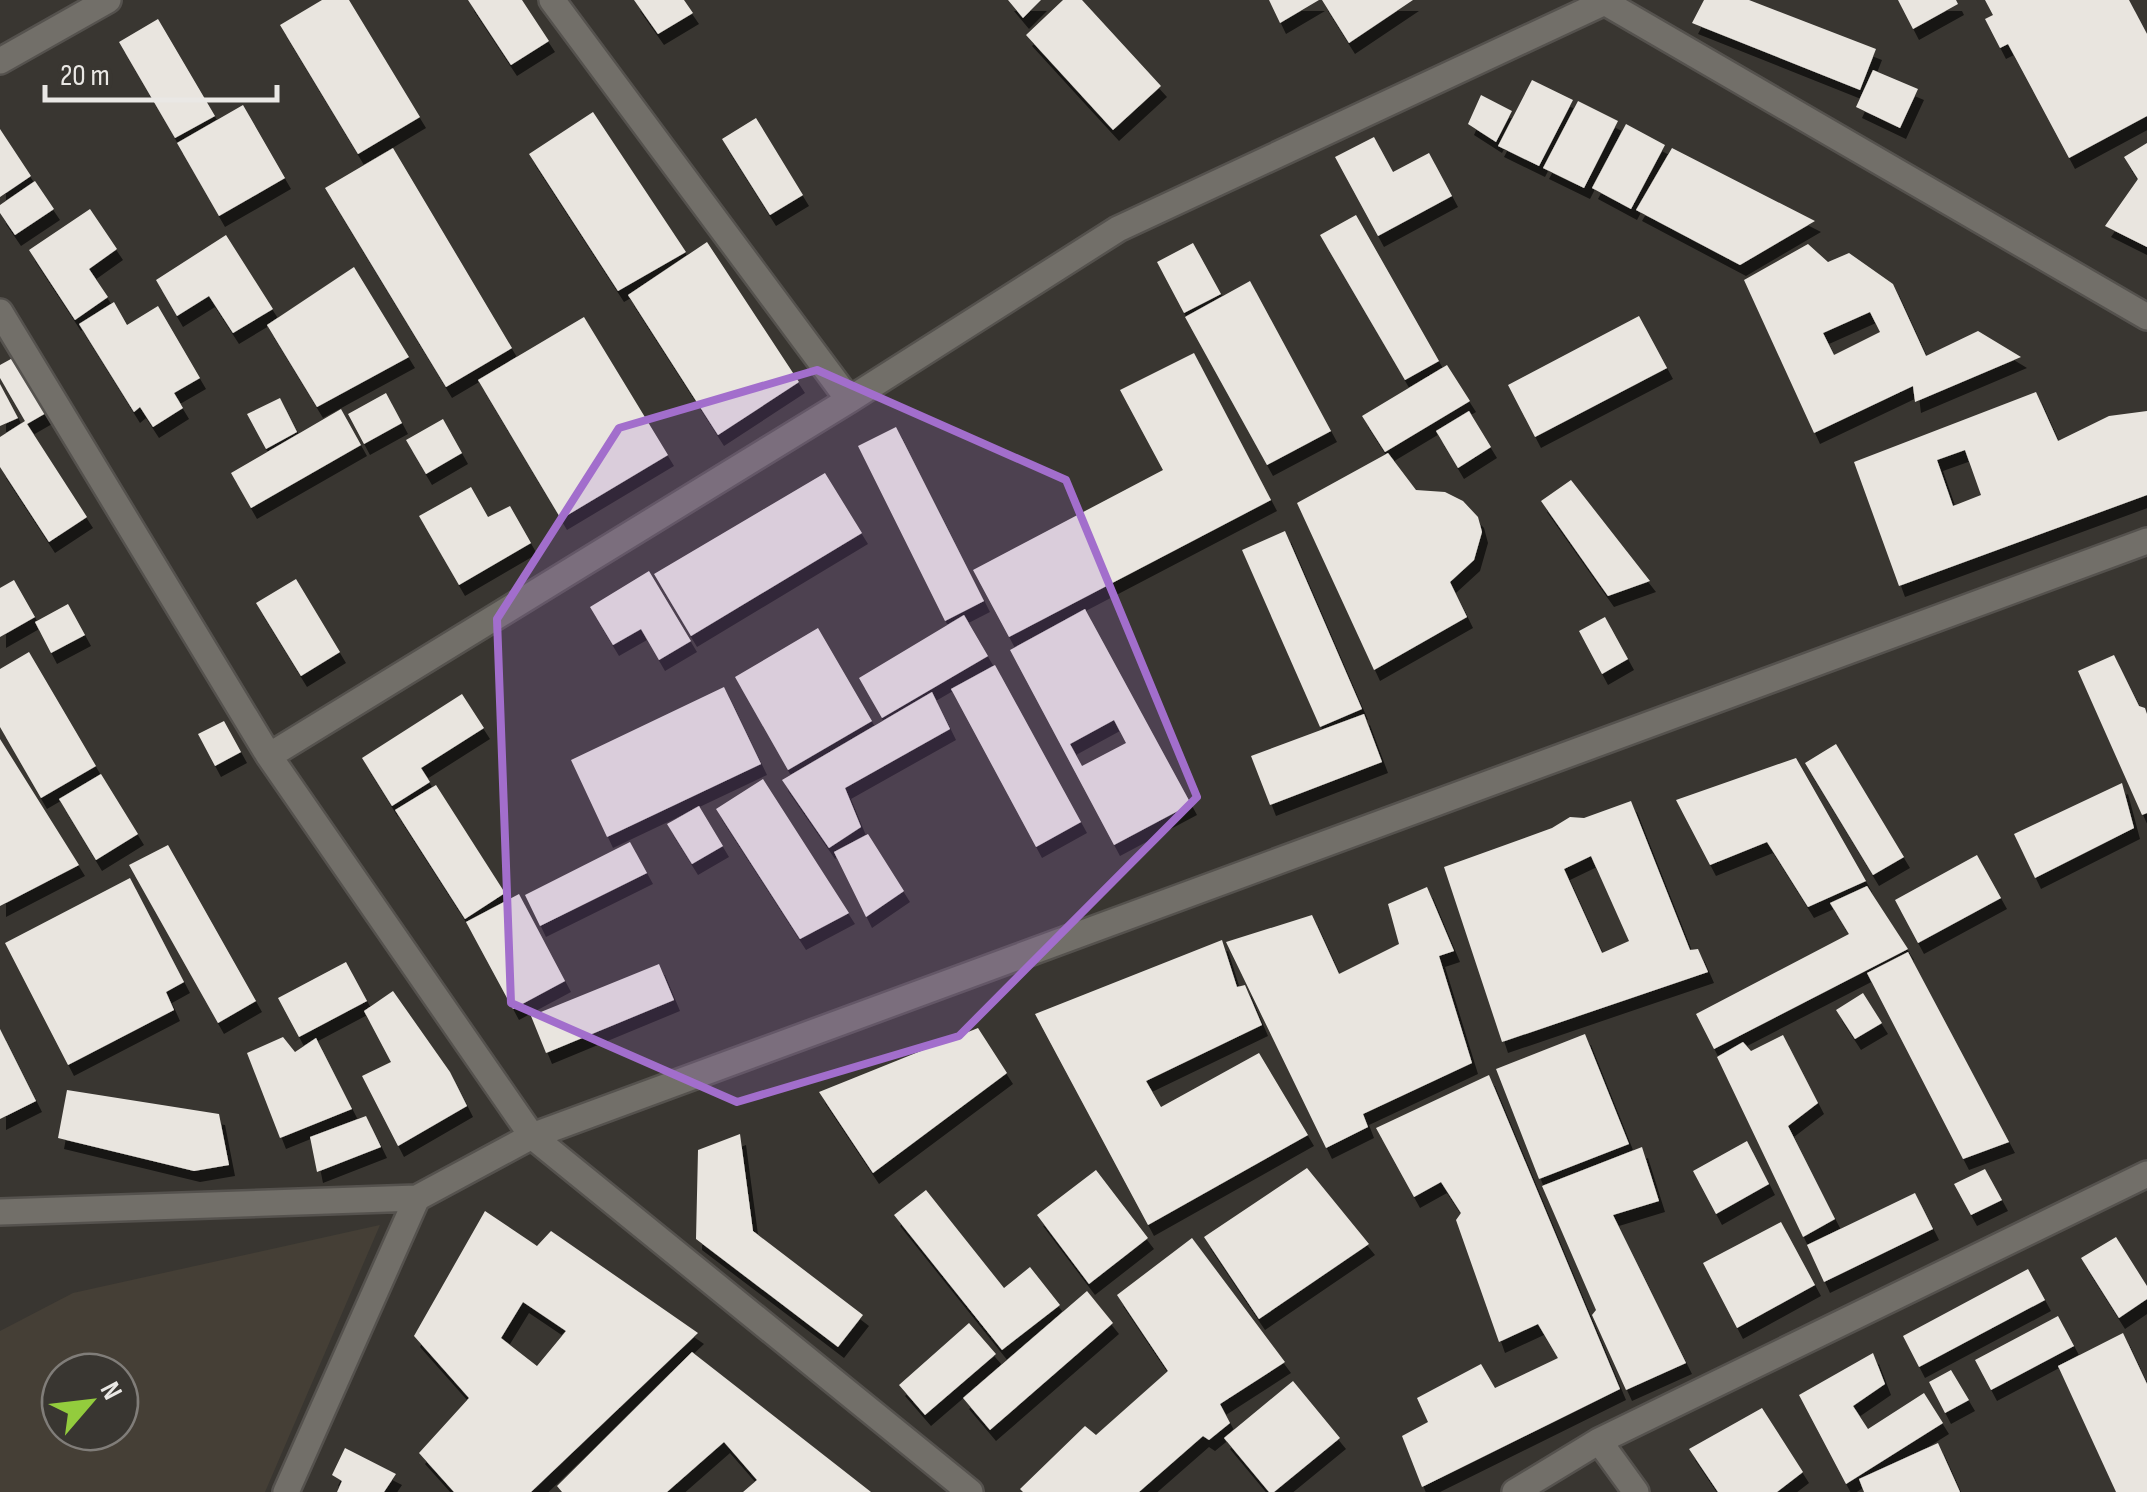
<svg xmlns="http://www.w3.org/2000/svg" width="2147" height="1492" viewBox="0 0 2147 1492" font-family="'Sofia Sans Condensed',sans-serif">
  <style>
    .built { fill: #453f36; fill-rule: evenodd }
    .building { fill: #e9e5df; fill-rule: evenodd; filter: url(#shadow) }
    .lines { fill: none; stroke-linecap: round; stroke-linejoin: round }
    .street-casing { stroke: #55524e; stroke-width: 30 }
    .street { stroke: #726f69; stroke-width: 25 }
    .marked { fill: #a26ecc; fill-opacity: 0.2; stroke: #a26ecc; stroke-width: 8; stroke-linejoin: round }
  </style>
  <defs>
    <filter id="shadow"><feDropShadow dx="6" dy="11" stdDeviation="0" flood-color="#0009"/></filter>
  </defs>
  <rect width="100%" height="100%" fill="#393631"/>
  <path class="built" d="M380 1225 265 1492H0V1331L73 1293ZM60 1372H120V1432H60Z"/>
  <path class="building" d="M322 0H349L420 117 358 154 280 25Z
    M468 0H522L549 41 511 65Z
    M634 0H684L693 13 658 34Z
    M1008 0H1041L1023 18Z
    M1063 0H1082L1161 86 1113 130 1026 35Z
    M1269 0H1319L1280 23Z
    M1322 0H1413L1349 43Z
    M1704 0H1749L1876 49 1860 90 1692 23Z
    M1898 0H1956L1958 4 1913 29Z
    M1985 0H2129L2147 34V116L2069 158 2008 44 2000 48 1985 19 1993 15Z
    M158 19 215 116 175 138 119 42Z
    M1873 70 1918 89 1900 128 1856 107Z
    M1532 80 1573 100 1539 166 1498 146Z
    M1481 95 1512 111 1496 142 1468 124Z
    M1578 101 1618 121 1584 188 1543 168Z
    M243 105 285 178 219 216 177 143Z
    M593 112 686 252 618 291 529 154Z
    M756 118 803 195 770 215 722 139Z
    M1626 124 1665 145 1631 209 1592 188Z
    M0 129 31 176 0 197Z
    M1374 137 1393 172 1429 153 1452 196 1378 236 1335 157Z
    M2147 143V247L2105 226 2138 179 2124 157Z
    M393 148 512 348 446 387 325 188Z
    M1672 148 1815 221 1740 265 1636 210Z
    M35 181 54 209 15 235 0 213V205Z
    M90 209 117 249 89 269 108 297 75 320 29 250Z
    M1356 215 1439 361 1405 380 1320 235Z
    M226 235 273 309 233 333 209 296 177 316 156 280Z
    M707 242 799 382 718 435 628 295Z
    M1193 243 1221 294 1184 313 1157 262Z
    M1808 244 1828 262 1849 253 1893 284 1926 356 1978 331 2021 357 1915 402 1913 386 1814 433 1744 280ZM1870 312 1880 332 1834 355 1823 333Z
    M354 267 409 357 317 407 267 325Z
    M1250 281 1331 431 1267 465 1185 317Z
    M114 302 127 325 158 306 200 378 174 393 183 408 153 427 140 407 134 412 79 324Z
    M1639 316 1667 368 1535 437 1508 385Z
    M584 317 668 455 561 519 478 380Z
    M1194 353 1271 500 1009 637 973 570 1163 470 1120 390Z
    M20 354 53 409 27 424 87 517 49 542 0 467V437L25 421 0 378V365Z
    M1447 365 1470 401 1385 452 1362 416Z
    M0 384 18 418 0 426Z
    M2036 392 2058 441 2109 416 2147 411V495L1899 586 1854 462ZM1965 450 1981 495 1953 506 1937 460Z
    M386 393 402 423 364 444 348 414Z
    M280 398 297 432 266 449 247 414Z
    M341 409 361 445 251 508 231 473Z
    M1469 411 1491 447 1458 468 1436 431Z
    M443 419 462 453 426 474 406 440Z
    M896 427 984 601 945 621 858 446Z
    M1388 453 1416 490 1445 492 1463 501 1478 517 1482 532 1474 560 1450 582 1467 617 1374 670 1297 503Z
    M825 473 862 533 691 636 654 574Z
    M1571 480 1650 581 1608 596 1541 501Z
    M471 487 488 517 510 506 531 543 459 585 419 516Z
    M1285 531 1362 709 1320 727 1242 550Z
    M649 571 691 641 659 660 641 629 613 645 590 607Z
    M296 579 340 652 301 676 256 603Z
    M14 580 35 617 0 637V588Z
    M68 604 85 635 51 653 35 622Z
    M1085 609 1191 804 1114 845 1010 650ZM1114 720 1126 743 1082 766 1070 744Z
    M964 615 988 656 882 718 859 678Z
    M1605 617 1628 659 1602 674 1579 631Z
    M818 628 872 721 788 770 735 677Z
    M29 652 96 766 41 798 0 727V669Z
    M2114 655 2139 706 2145 708 2147 714V813L2142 815 2078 671Z
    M995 665 1081 822 1036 847 951 689Z
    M724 687 761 764 607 837 571 760Z
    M932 692 950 729 845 788 861 827 829 848 782 780Z
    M462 694 484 728 421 768 430 782 392 806 362 758Z
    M1364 714 1382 762 1270 805 1251 756Z
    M224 721 241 752 215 766 198 734Z
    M0 739 79 865 0 906Z
    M1836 744 1904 857 1873 875 1805 763Z
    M1796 758 1866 881 1808 907 1767 842 1710 865 1676 800Z
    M101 774 138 834 96 860 59 799Z
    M763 779 849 913 800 939 716 809Z
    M2122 783 2134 828 2035 878 2014 834Z
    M436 785 505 893 465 919 395 810Z
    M1631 801 1690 950 1698 949 1708 972 1502 1042 1444 867 1552 828 1570 817 1584 818ZM1591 856 1629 941 1602 953 1564 869Z
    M699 806 723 846 692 864 667 824Z
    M868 834 904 891 866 917 834 852Z
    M630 842 647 873 540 926 525 895Z
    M168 845 256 1001 218 1023 129 865Z
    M1977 855 2001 898 1918 943 1895 900Z
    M130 878 184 982 166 992 174 1010 68 1065 5 943Z
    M1867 886 1908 949 1714 1049 1696 1014 1849 934 1830 903Z
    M1427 887 1454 951 1439 956 1472 1063 1363 1114 1368 1127 1326 1148 1226 942 1312 915 1339 974 1399 944 1388 904Z
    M519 894 565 981 513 1009 466 922Z
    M1222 940 1237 987 1245 985 1262 1025 1146 1081 1161 1107 1259 1053 1308 1135 1148 1225 1035 1014Z
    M1908 952 2009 1142 1963 1159 1867 973Z
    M346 962 367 1001 299 1037 278 998Z
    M659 964 674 1000 546 1053 531 1016Z
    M393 991 450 1072 467 1106 398 1146 362 1076 391 1062 364 1011Z
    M1863 993 1882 1023 1855 1039 1836 1010Z
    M978 1028 1007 1073 873 1173 819 1092Z
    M0 1029 36 1101 0 1119Z
    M1585 1034 1629 1144 1539 1179 1496 1069Z
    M1783 1035 1818 1103 1788 1126 1835 1219 1803 1237 1717 1057 1743 1042 1751 1051Z
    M283 1037 295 1052 316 1038 352 1109 280 1138 247 1053Z
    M1489 1075 1620 1389 1422 1487 1402 1436 1428 1422 1417 1398 1481 1364 1495 1388 1558 1358 1538 1324 1499 1342 1456 1220 1461 1213 1441 1182 1414 1197 1376 1128Z
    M67 1090 219 1114 229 1165 194 1171 58 1138Z
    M366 1116 381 1147 317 1172 310 1137Z
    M740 1134 753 1231 863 1315 838 1347 696 1239 698 1150Z
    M1747 1141 1769 1184 1716 1214 1693 1171Z
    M1642 1147 1659 1201 1613 1215 1686 1363 1626 1390 1592 1315 1596 1310 1542 1186Z
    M1307 1168 1369 1244 1259 1319 1204 1237Z
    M1985 1169 2002 1200 1971 1215 1954 1184Z
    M1096 1170 1148 1238 1089 1284 1037 1215Z
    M926 1190 1004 1288 1030 1267 1060 1305 1002 1350 894 1215Z
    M1915 1193 1933 1229 1824 1282 1807 1245Z
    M485 1211 537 1246 551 1231 698 1333 531 1492H454L419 1453 469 1398 414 1336ZM523 1302 566 1331 537 1366 501 1338Z
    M1781 1222 1815 1285 1737 1328 1703 1263Z
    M2116 1237 2147 1286V1299L2119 1318 2081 1258Z
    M1192 1238 1285 1362 1220 1404 1230 1423 1209 1440 1203 1436 1139 1492H1023L1020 1489 1085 1426 1096 1435 1168 1371 1117 1295Z
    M2028 1269 2045 1300 1919 1367 1903 1336Z
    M1087 1291 1113 1323 990 1430 963 1398Z
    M2058 1316 2074 1346 1991 1390 1975 1360Z
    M969 1323 996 1354 925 1415 899 1385Z
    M2123 1333 2147 1384V1492H2116L2058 1366Z
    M692 1352 871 1492H743L757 1480 724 1442 667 1492H562L557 1486Z
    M1873 1353 1885 1384 1853 1406 1868 1429 1924 1393 1943 1423 1846 1484 1799 1395Z
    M1951 1370 1969 1400 1945 1413 1929 1382Z
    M1293 1381 1340 1438 1274 1492H1269L1224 1438Z
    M1762 1408 1803 1472 1777 1492H1718L1689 1449Z
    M1938 1443 1960 1492H1864L1859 1479Z
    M345 1448 396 1474 384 1492H337L342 1481 332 1475Z"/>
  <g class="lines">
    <g class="street-casing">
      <path id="street" d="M552 0 849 400
        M1601 0 2147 317
        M0 61 108 0
        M0 312 269 756 532 1136 970 1492
        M269 756 849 400 1118 229 1605 2 1604 0
        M0 1212 417 1198 532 1136 2147 541
        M1599 1441 1636 1492
        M286 1492 417 1198
        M1515 1492 1599 1441 2147 1174"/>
    </g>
    <use href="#street" class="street"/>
  </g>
  <path class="marked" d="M817 370 1066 480 1197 797 959 1036 737 1102 511 1003 497 619 619 428Z"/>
  <g transform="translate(90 1402) rotate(62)"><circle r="48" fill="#393631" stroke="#807d79" stroke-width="2.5"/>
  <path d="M0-8L18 38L0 25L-18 38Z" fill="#93cc3d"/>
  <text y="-15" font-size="28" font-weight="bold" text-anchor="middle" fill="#eae8e5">N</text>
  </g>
  <path d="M45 85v15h232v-15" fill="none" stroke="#eae8e5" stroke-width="5"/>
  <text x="60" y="85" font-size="30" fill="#eae8e5" stroke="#393631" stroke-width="8" paint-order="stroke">20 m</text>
</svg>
